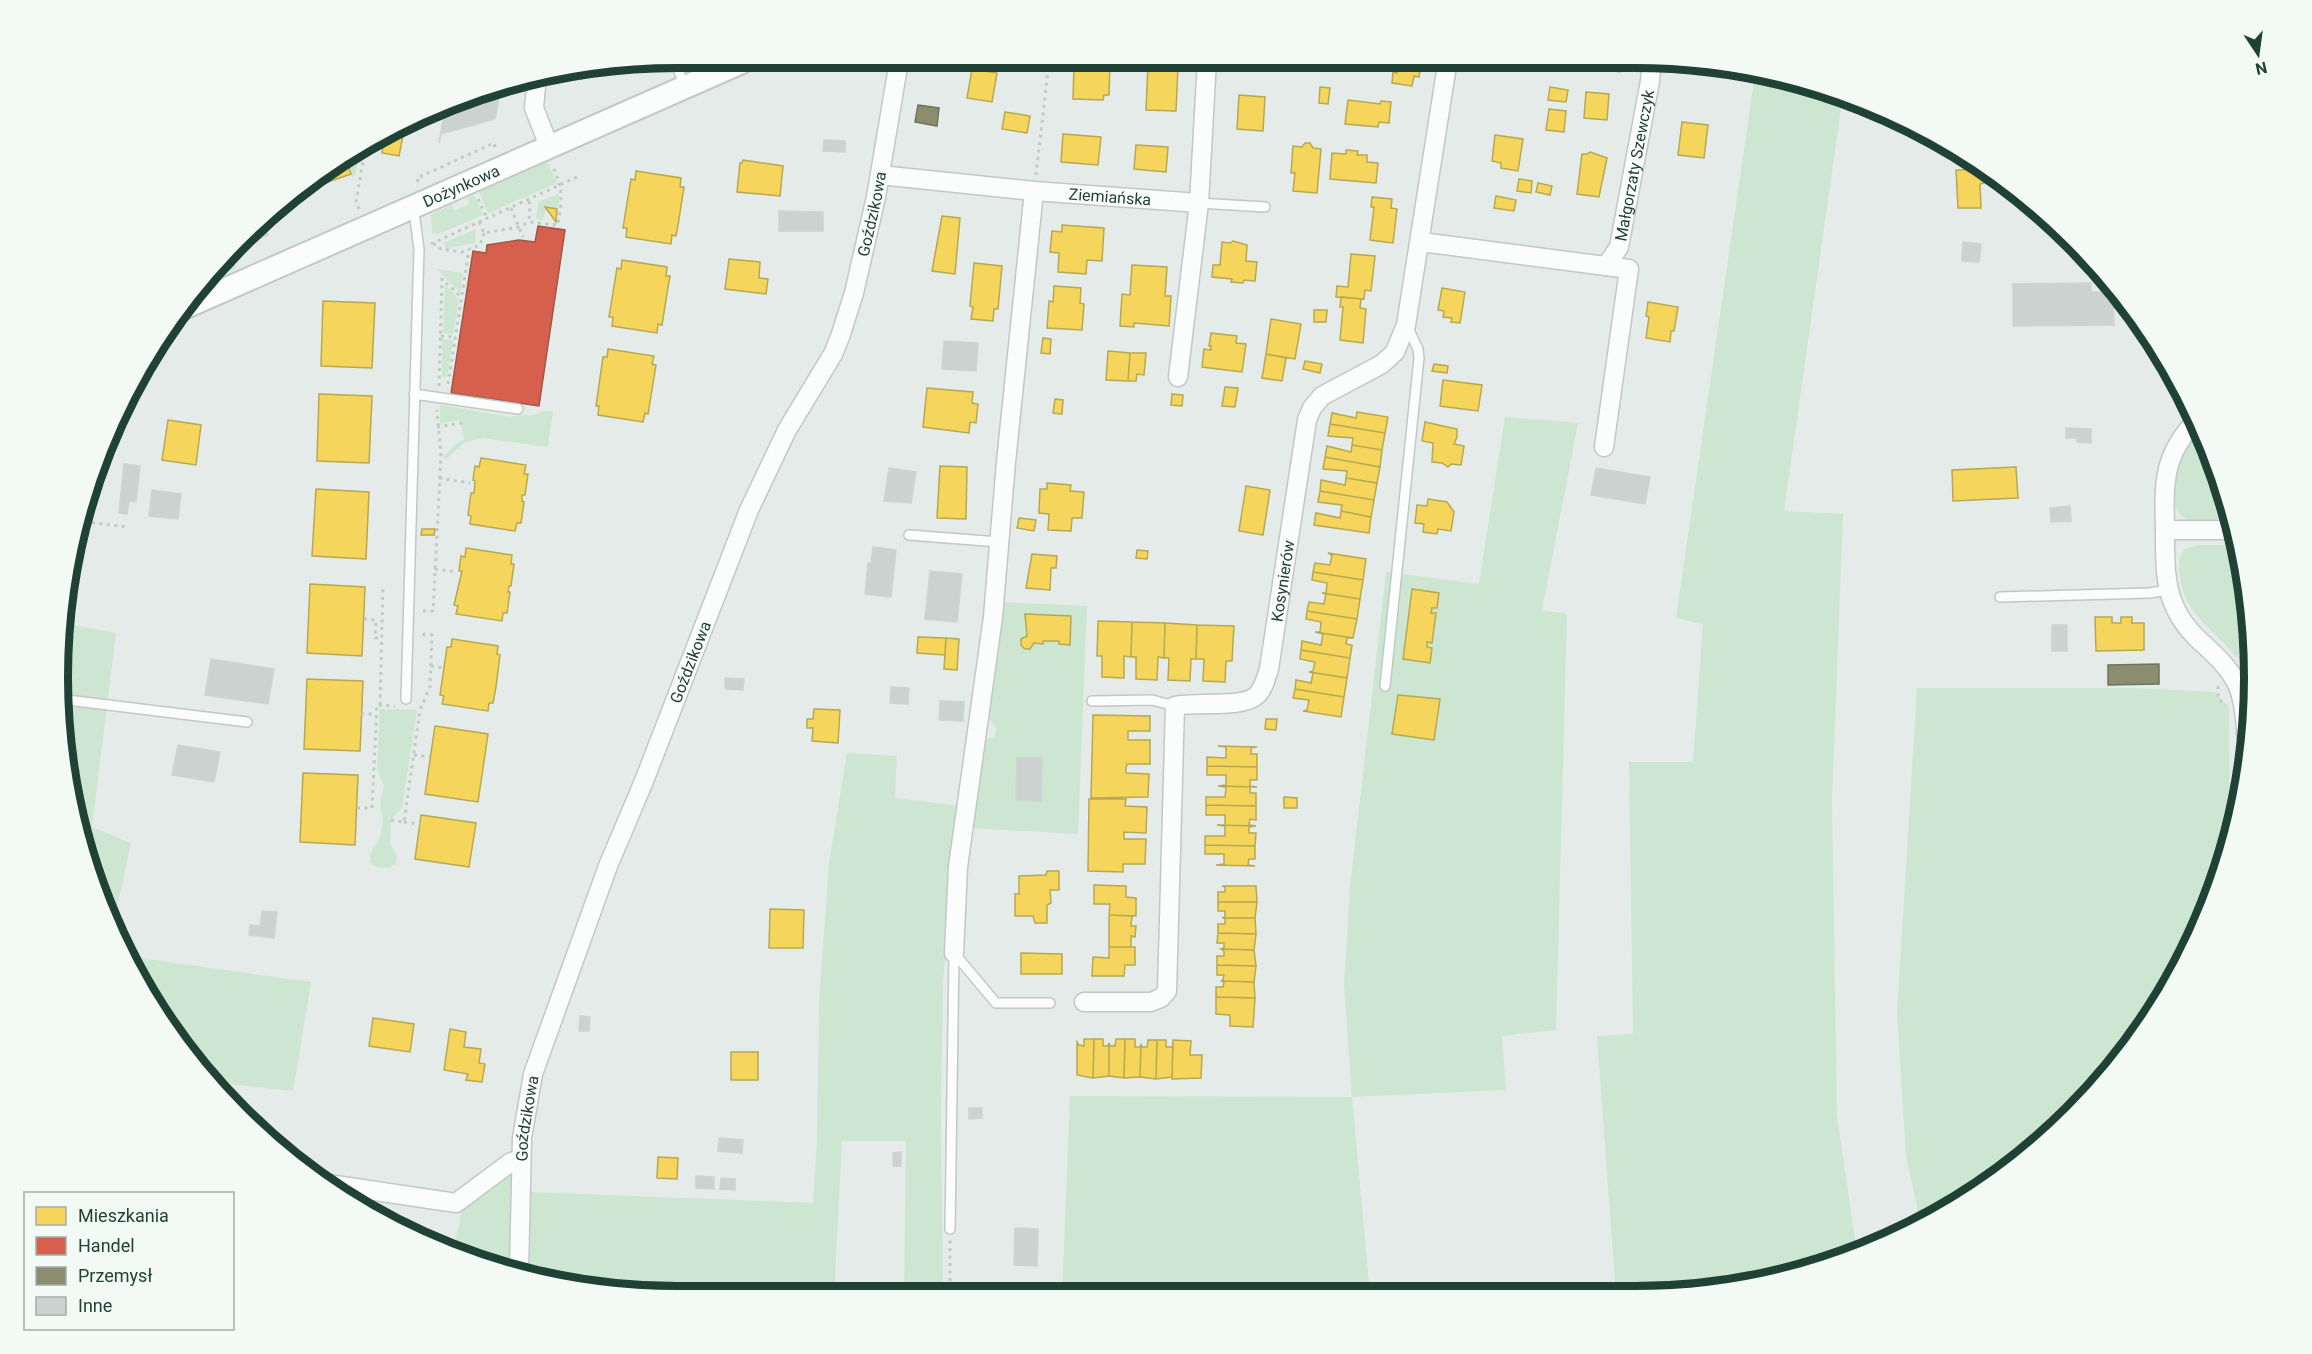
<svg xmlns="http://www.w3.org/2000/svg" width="2312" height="1354" viewBox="0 0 2312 1354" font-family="Roboto,sans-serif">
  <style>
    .green { fill: #cde6d2 }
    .homes { fill: #f6d55c; stroke: #b6a950; stroke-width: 1.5 }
    .shops { fill: #d6604d; stroke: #9f5746; stroke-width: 1.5 }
    .industry { fill: #8c8c6e; stroke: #6c765d; stroke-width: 1.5 }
    .building { fill: #ccd2cf; stroke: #ced4d1; stroke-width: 1.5 }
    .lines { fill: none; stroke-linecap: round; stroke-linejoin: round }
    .service-casing { stroke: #c2c8c5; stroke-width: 12 }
    .minor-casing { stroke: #c2c8c5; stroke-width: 21 }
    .tertiary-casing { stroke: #c2c8c5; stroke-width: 26 }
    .path { stroke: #c1cbc6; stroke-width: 3; stroke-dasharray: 3 4.5; stroke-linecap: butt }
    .service { stroke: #fbfcfc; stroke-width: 9 }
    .minor { stroke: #fbfcfc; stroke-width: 18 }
    .tertiary { stroke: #fbfcfc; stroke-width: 22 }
    .labels { text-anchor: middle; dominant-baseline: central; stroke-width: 6; stroke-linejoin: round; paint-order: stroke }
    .street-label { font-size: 16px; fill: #204135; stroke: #f3faf6 }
    .rim { fill: none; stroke: #204135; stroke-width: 8 }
  </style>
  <rect width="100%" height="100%" fill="#e5ebe8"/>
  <path class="green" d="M1755 74 1834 90 1843 94 1784 511 1843 514 1832 801 1837 1116 1857 1254 1834 1264 1676 1296H1616L1597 1036 1633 1034 1629 762H1693L1703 624 1676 618Z
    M361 147 355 176 352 177 348 165 353 163 350 154Z
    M547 162 557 183 488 213 479 192Z
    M558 194 560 198 557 209 546 207 543 220 536 219 538 202Z
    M474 195 483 215 439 234 432 233 431 214 452 205 455 210 469 204 467 198Z
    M476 229 475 243 446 248 443 243Z
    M235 256 236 268 200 285 219 262Z
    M437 269 463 273 460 293Z
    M445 285 459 299 453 334 443 333Z
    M442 339 453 340 447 377H442Z
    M440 405 511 417C519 414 525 416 533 415 542 414 539 410 553 411L548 447 483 438 465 442 446 459 443 457 457 443 464 439 461 420 440 423Z
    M1505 417 1578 423 1542 610 1567 614 1556 1030 1502 1036 1506 1090 1352 1097 1370 1296H1062L1070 1096 1352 1097 1344 985 1350 887 1386 572 1479 584Z
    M2201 427 2208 439 2232 520C2218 520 2198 524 2185 518 2167 509 2172 473 2179 457 2184 446 2193 437 2201 427Z
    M2198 545H2235L2241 549 2243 591H2247L2250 641 2248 647 2236 657C2215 629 2184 615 2180 576 2178 566 2178 557 2185 549Z
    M1000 602 1087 606 1078 834 969 828 979 741 995 737 996 728 987 716Z
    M61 623 116 633 92 827 131 843 112 931 104 914 69 798 58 717Z
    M1917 688H2135L2214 692 2229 707 2230 842 2208 914 2151 1021 2073 1116 1945 1214 1921 1225 1906 1156 1897 1013Z
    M380 709 417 710 402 808 391 819 390 844 397 855 396 863 389 868 376 867 370 862V855L381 835 383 818 380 805 384 785 377 770Z
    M847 753 897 756 895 798 960 806 943 981 941 1111 943 1296H904L906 1141H842L834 1296H772L600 1288 529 1274 530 1192 813 1203 817 1139 819 1002 829 863Z
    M125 956 311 982 293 1091 208 1082 140 987Z
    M512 1174 510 1270 477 1264 453 1252 463 1206Z"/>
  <path class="homes" d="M1398 59H1422L1419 77 1414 76 1412 86 1392 83 1393 72 1397 73Z
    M1587 59H1619V61H1621L1620 72 1586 67Z
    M918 61H928V66L917 65Z
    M1083 61H1110L1109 95H1104L1103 100 1073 99 1074 65 1083 66Z
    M1148 65 1178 66 1176 111 1146 110Z
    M972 69 997 73 992 102 967 98Z
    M1320 87 1330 88 1328 104 1319 103Z
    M1550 87 1568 90 1566 102 1548 100Z
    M1586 92 1609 94 1607 120 1584 118Z
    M1239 95 1265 97 1263 131 1237 129Z
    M1348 100 1380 104 1381 101 1391 102 1389 123 1379 122 1378 127 1345 124Z
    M1549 109 1566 111 1564 132 1546 130Z
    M1005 112 1030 116 1027 133 1002 129Z
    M406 120 399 156 382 153 385 132Z
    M1682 122 1708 125 1704 158 1678 155Z
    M1063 134 1101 137 1098 165 1061 162Z
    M1495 135 1523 139 1518 171 1501 168V163L1492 161Z
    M1305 143H1310L1313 148 1321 149 1317 193 1293 191 1295 173H1291L1293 146 1302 147Z
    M1136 145 1168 147 1166 172 1134 169Z
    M1346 150 1358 151 1357 155H1367V162L1378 163 1376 183 1330 179 1332 153 1346 154Z
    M1590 152 1607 158 1599 197 1577 194 1582 154H1587Z
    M350 154 353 163 348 165 351 174 317 186 310 179Z
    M743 160 783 166 780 196 737 192 740 163H742Z
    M1984 169V183L1980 184 1981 208H1958L1956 170Z
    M636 171 681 178 680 187H684L679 219 676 236 672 235 671 244 626 237 627 228H623L631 179 635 180Z
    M1519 179 1532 181 1531 193 1517 191Z
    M1538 183 1552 186 1550 195 1536 192Z
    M1496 196 1516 200 1514 211 1494 208Z
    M1372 197 1392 199 1391 208 1397 209 1393 243 1370 240 1374 207H1371Z
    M2025 199 2035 207H2026Z
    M545 207 557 209 556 222Z
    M942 216 960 218 955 274 932 271Z
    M1062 225 1104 228 1102 261 1087 260 1086 274 1058 272 1059 253 1050 252 1052 231 1062 232Z
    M1233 241 1247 245 1246 261 1257 262 1255 281 1244 280 1243 283 1231 282 1232 279 1212 277 1213 265H1220L1222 242 1230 243Z
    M1351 254 1375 256 1371 291 1365 290 1364 299 1336 297 1337 286 1348 287Z
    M729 259 760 262 759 278 768 279 766 294 725 289Z
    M622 260 667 267 666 276H670L667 293 662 325 658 324 657 333 612 326 613 317H609L617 268 621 269Z
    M974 263 1002 266 998 309H994L993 321 971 319 973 307 970 306Z
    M1132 265 1167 267 1165 296H1171L1169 326 1134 323V327L1120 326 1122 294 1130 295Z
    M1054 286 1081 288 1080 303 1084 304 1082 330 1047 328 1049 301 1053 302Z
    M1442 288 1465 292 1460 323 1451 322 1452 318 1443 317 1444 311 1438 310Z
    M1341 297 1361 299 1360 308 1366 309 1363 343 1340 340 1343 307H1340Z
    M323 301 375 303 372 368 321 366Z
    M1648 302 1678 307 1674 331H1671L1670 342 1646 338 1649 317 1646 316Z
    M1314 310H1327L1326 322H1314Z
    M1271 319 1301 324 1295 359 1266 354Z
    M1211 333 1237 336 1236 343 1246 344 1242 372 1202 367 1204 349 1211 350V346H1209Z
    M1043 338 1051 339 1050 354 1041 353Z
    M608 349 654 356 652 364 656 365 648 414 645 413 643 422 598 415 599 406H596L603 357H607Z
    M1108 351 1130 353 1128 381 1106 380Z
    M1130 353H1146L1144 375 1137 374 1136 381H1128Z
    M1266 354 1286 358 1282 381 1262 378Z
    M1305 361 1322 364 1320 373 1303 369Z
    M1434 364 1448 366 1447 373 1432 371Z
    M1443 380 1482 385 1478 411 1440 406Z
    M1225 387 1238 388 1235 407 1222 406Z
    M927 388 973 392 972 403 978 404 976 423 970 422 969 433 923 427Z
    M319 394 372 396 369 463 317 461Z
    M1172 394 1183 395 1182 406 1171 405Z
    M1055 399 1063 400 1062 414 1053 413Z
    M1357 412 1388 417 1385 433 1330 424 1332 413 1356 418Z
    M168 420 201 425 196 465 162 460Z
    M1425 422 1457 429V437L1454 444 1464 446 1461 465 1451 464 1448 467 1442 463 1432 462 1433 443 1422 441Z
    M1330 424 1385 433 1382 450 1352 445 1353 438 1328 436Z
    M1352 445 1382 450 1380 467 1325 457 1327 446 1351 452Z
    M1325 457 1380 467 1377 483 1346 478 1347 471 1323 469Z
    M481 458 526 465 524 474H528L525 495H522V501L524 502 521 523H517L515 531 470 524 471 516 468 515 471 493H474L475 481 473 480 475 466 479 467Z
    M940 466 967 467 966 519 937 518Z
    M2016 467 2018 498 1953 501 1952 470Z
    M1346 478 1377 483 1374 500 1320 491 1321 480 1345 485Z
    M1047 483 1071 485 1070 491 1084 492 1082 518H1072L1071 531 1048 530 1049 514 1039 513 1040 489H1047Z
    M1246 486 1270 490 1263 535 1239 531Z
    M316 489 369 492 366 559 312 556Z
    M1320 491 1374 500 1371 517 1341 511 1342 505 1318 502Z
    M1428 499 1447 502 1454 512 1451 531 1438 529 1437 534 1423 532 1424 524 1415 523 1417 505 1427 506Z
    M1341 511 1371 517 1369 533 1314 525 1316 513 1340 518Z
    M1019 518 1036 520 1034 531 1017 528Z
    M422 529H435L434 535H421Z
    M466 548 512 555 511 564H514L511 586H509L508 592H510L507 613H503L502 621 456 614 458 606 454 605 462 571H459L461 556 465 557Z
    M1137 550 1148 551 1147 559 1136 558Z
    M1328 553 1366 559 1363 580 1313 572 1315 563 1330 565 1332 555Z
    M1032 554 1057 556 1056 568H1051L1050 590 1026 588Z
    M1313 572 1363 580 1360 599 1322 593H1326L1327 583 1312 580Z
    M310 584 365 587 362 656 307 653Z
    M1412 589 1439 593 1437 608H1432L1431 613H1436L1432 643 1427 642V647L1432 648 1430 663 1403 659Z
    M1322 593 1360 599 1357 619 1307 611 1309 602 1324 604 1326 594Z
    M1307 611 1357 619 1353 638 1315 632H1320L1321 622 1306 619Z
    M1025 614 1071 616 1070 645 1059 644V641H1043V644L1034 643 1030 649H1025L1021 645V639L1027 636Z
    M2095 617H2112V623H2121V617H2132V623H2144V650L2096 651Z
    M1098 621 1132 622 1131 657 1124 656V678L1102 677V656H1097Z
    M1132 622 1165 623 1164 658 1158 657 1157 680 1136 679V657H1131Z
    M1165 623 1197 625 1196 659H1191L1190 681 1168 680 1169 658H1164Z
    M1197 625 1234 626 1232 661H1226L1225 682 1203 681 1204 659H1196Z
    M1315 632 1353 638H1347L1346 644 1352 645 1350 658 1301 650 1302 641 1321 645 1323 634Z
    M918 637 946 638 945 655 917 653Z
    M946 638 959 639 957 670 944 669Z
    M452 639 498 646 497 654 500 655 496 687 493 703H489L488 711 442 704 444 696 440 695 447 647H451Z
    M1301 650 1350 658 1347 678 1309 672 1313 671 1315 662 1300 659Z
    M1309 672 1347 678 1344 697 1295 689 1296 680 1311 683 1313 673Z
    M307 679 363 681 360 751 304 749Z
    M1295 689 1344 697 1341 717 1303 711 1307 710 1309 700 1293 698Z
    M1398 695 1440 699 1434 740 1392 734Z
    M814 709 840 710 838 743 812 741 813 728H807V719H813Z
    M1093 715 1150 716V731H1128V740H1150V764H1127L1126 768V773L1149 774 1148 797 1091 798Z
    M1266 719H1277L1276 730 1265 729Z
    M435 726 488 734 478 802 425 794Z
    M1218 746 1257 747 1251 748V754H1257V767L1207 766V757L1226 758V747Z
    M1207 766 1257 767V780H1250V786L1257 787 1218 786 1226 785V775H1207Z
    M303 773 358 775 355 845 300 842Z
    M1218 786 1257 787H1250V793H1256V806L1206 805V797H1225L1226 787Z
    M1284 797 1297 798V808H1284Z
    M1089 799H1126L1125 806 1147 807 1146 833 1124 832V839H1146L1145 864H1123V872L1088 871Z
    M1206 805 1256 806V820L1250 819 1249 825 1256 826 1217 825H1225V815H1206Z
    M421 815 476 823 469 867 415 859Z
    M1217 825 1256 826 1249 827V833H1256L1255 846 1205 845V836H1225V826Z
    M1205 845 1255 846V859H1249L1248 865 1255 866 1216 865 1224 864V854H1205Z
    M1047 871H1059V890H1050L1051 903 1047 905V923H1035L1033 916H1015V894H1019V876L1046 875Z
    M1094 885 1126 886V897L1136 898V916L1109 915 1110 904H1094Z
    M1222 886H1256L1257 902H1218V892H1225V887Z
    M1218 902H1257L1255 918H1222L1225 917V911H1218Z
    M770 909 804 910 803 948H769Z
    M1109 915 1132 916 1131 926H1136L1135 937 1131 936V947H1109Z
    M1222 918H1255L1256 934 1218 933V924H1225V918Z
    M1218 933 1256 934 1254 950 1221 949 1224 948V943H1217Z
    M1109 947H1135V965H1125L1124 976H1092L1093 957 1109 958Z
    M1221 949 1254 950 1256 966 1217 965V956H1224V951Z
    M1021 953 1062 954V974H1021Z
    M1217 965 1256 966 1254 982 1221 981 1223 980 1224 975H1217Z
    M1221 981 1254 982 1255 998 1216 997V987H1223L1224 982Z
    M1216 997 1255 998 1253 1027 1230 1026V1015L1216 1014Z
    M373 1018 414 1024 410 1052 369 1046Z
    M450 1029 466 1032 464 1047 481 1049 479 1063 485 1064 482 1082 466 1080 468 1074 444 1070Z
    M1084 1039H1094L1093 1078 1077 1075V1042L1079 1045 1084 1046Z
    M1094 1039H1103V1046H1108L1109 1043V1076L1093 1078Z
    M1116 1039H1125L1124 1078 1109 1076V1043L1110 1046H1115Z
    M1125 1039H1135V1047H1140L1141 1044 1140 1077 1124 1078Z
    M1148 1040H1157L1156 1079 1140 1077 1141 1044 1142 1047H1147Z
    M1157 1040H1166V1047H1172L1173 1044 1172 1077 1156 1079Z
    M1173 1040 1191 1041 1190 1055H1202L1201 1078 1172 1079Z
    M731 1052H758V1080H731Z
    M658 1157 678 1158 677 1179 657 1178Z"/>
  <path class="shops" d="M538 226 565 230 539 406 451 393 473 251 486 253 487 245 519 240 535 242Z"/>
  <path class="industry" d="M918 105 939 108 937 126 915 122Z
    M2159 664V684L2108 685V665Z"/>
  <path class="building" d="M506 83 505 87 501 86 495 119 441 134 439 143 446 103 478 90Z
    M824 140 845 141V152L823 151Z
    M779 211 823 212V231H779Z
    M263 227 268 235 252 242 248 234Z
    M1963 242 1981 244 1979 262 1962 261Z
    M2091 283V292H2113L2114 325 2013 326V284Z
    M944 341 978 343 976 371 942 369Z
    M2066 428 2091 429V443L2077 442V438H2066Z
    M124 464 140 466 136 502 129 501 127 514 119 513Z
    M889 468 916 472 911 503 884 501Z
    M1596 468 1650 477 1645 504 1591 495Z
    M152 490 181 494 178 519 149 516Z
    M2070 506 2071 521 2051 522 2050 508Z
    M873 547 896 550 891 597 865 594 868 563H871Z
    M930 571 962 574 957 622 925 619Z
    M2052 625H2067V651H2052Z
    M211 659 274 669 268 704 205 695Z
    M725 678 744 679 743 690 725 689Z
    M891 687 909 688 908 704 890 703Z
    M940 701 964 702 963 721 939 720Z
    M178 745 220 752 214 782 172 775Z
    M1017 758H1042L1041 801 1016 800Z
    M262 911 277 912 274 938 249 935 250 925 260 926Z
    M580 1016 590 1017 589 1031H579Z
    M969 1108H982V1118L969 1119Z
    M719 1138 743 1140 742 1153 718 1151Z
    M901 1152V1166H893V1153Z
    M696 1176 714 1177V1189L696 1188Z
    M721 1178 735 1179V1190L720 1189Z
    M1015 1228 1038 1229 1037 1266 1014 1265Z"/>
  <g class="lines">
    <g class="service-casing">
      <path id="service" d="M676 62 684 87
        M1199 203 1265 207
        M414 394 518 409
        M909 535 999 542
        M2000 597 2149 593 2168 590
        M1385 686 1419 358 1418 349 1407 326
        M59 699 247 722
        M406 699 419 249 415 219 411 208
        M1092 701 1152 700 1175 706
        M954 953 996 1003H1050
        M950 1229 954 953"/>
    </g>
    <g class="minor-casing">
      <g id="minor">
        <path d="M537 76 534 108 549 146"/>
        <path id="s1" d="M880 175 1034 191 1199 203"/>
        <path d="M1421 242 1629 269 1604 447"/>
        <path id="s2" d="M1606 266 1619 247 1650 81 1652 58"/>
        <path d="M1178 377 1199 203 1207 60"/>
        <path d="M2197 420C2162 455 2164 484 2165 530H2235"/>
        <path d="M2165 530C2165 575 2164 608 2200 641 2214 654 2227 665 2236 682 2246 702 2245 729 2248 751"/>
        <path d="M954 953 958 867 993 617 1006 462 1034 191"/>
        <path id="s3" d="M1084 1002H1151L1161 998 1167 991 1175 706C1195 701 1243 709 1257 695 1264 688 1266 678 1269 669L1307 420 1312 408 1322 396 1382 364 1395 352 1406 325 1448 59"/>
        <path d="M322 1183 456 1203 511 1162 521 1159"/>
        <path id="s4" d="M519 1272 522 1138 533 1074 608 866 644 781 749 510 787 430 833 354 840 337 854 293 876 197 899 61"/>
      </g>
    </g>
    <g class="tertiary-casing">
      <g id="tertiary">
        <path id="s5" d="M181 309 742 62"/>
      </g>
    </g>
    <path class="path" d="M762 66 773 62
      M507 83 518 85
      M1036 175 1049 61
      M418 182 417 178 494 143 496 150
      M478 199 487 218
      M529 201 530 207 529 222 558 225C562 198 564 191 552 165
      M511 208 523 237
      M359 209 356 202 366 144
      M479 222 484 233 519 227 529 222
      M434 243 437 248 462 252 480 245 484 233
      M431 244 577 177
      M441 336 456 337
      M448 384 469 250
      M439 386 442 279 461 297
      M437 427 462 423
      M439 478 470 483
      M77 521 128 527
      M435 569 457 572
      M423 611H433L441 456 437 410
      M364 619 376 620 375 638H382
      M2239 658 2252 650
      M431 666 444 668
      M2248 666 2253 658
      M2218 686V699L2226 705
      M380 705 383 586
      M361 714H376
      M414 755 430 757
      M2239 765 2243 799
      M357 808H372L377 705 395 706
      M391 820 404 822 420 710 430 687 432 635 421 634
      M404 822 420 824
      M950 1296V1240"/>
    <use href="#service" class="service"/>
    <use href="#minor" class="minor"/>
    <use href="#tertiary" class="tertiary"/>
  </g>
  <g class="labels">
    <g class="street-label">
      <text stroke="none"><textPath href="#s2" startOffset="106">Małgorzaty Szewczyk</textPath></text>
      <text stroke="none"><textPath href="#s5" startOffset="306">Dożynkowa</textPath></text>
      <text stroke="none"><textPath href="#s1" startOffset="231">Ziemiańska</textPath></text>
      <text stroke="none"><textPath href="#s4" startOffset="1126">Goździkowa</textPath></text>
      <text stroke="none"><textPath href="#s3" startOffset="574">Kosynierów</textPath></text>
      <text stroke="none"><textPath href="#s4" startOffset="640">Goździkowa</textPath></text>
      <text stroke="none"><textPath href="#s4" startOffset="154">Goździkowa</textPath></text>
    </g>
  </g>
  <path d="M0 0H2312V1354H0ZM677 68H1635A609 609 0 0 1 2244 677V677A609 609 0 0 1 1635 1286H677A609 609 0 0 1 68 677V677A609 609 0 0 1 677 68Z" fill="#f3faf6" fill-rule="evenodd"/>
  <path class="rim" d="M677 68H1635A609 609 0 0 1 2244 677V677A609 609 0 0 1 1635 1286H677A609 609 0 0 1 68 677V677A609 609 0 0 1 677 68Z"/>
  <rect x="24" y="1192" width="210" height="138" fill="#f3faf6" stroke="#9fb0a9" stroke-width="1.5"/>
  <rect x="36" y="1207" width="30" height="18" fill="#f6d55c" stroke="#9fb0a9" stroke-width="1.5"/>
  <text x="78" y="1222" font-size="18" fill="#204135">Mieszkania</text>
  <rect x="36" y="1237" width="30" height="18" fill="#d6604d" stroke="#9fb0a9" stroke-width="1.5"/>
  <text x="78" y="1252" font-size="18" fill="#204135">Handel</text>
  <rect x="36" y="1267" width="30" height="18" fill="#8c8c6e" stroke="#9fb0a9" stroke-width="1.5"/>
  <text x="78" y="1282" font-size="18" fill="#204135">Przemysł</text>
  <rect x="36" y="1297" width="30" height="18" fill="#ccd2cf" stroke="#9fb0a9" stroke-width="1.5"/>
  <text x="78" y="1312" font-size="18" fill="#204135">Inne</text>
  <g transform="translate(2258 54) rotate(167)" stroke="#f3faf6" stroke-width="4.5" paint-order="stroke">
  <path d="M0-4.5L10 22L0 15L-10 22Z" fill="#204135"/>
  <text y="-9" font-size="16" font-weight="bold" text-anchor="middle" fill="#204135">N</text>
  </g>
</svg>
